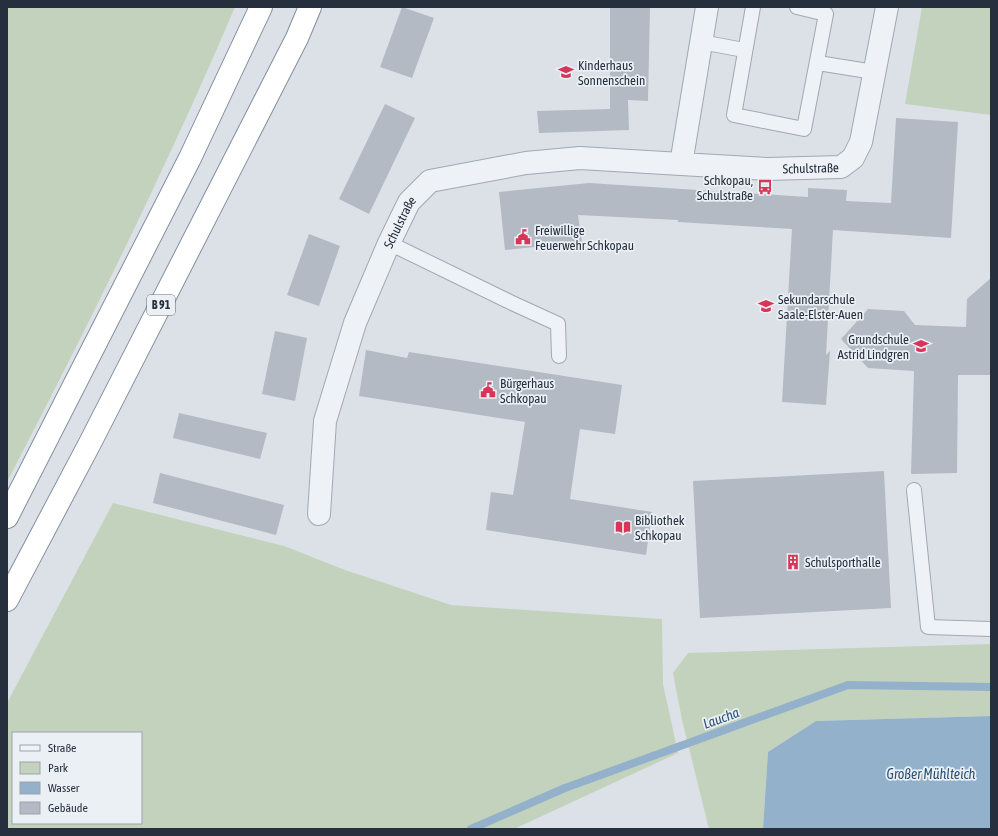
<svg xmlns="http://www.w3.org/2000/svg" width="998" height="836" viewBox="0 0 998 836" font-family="'Asap Condensed',sans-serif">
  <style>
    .green { fill: #c3d2bc; fill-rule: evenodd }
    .water { fill: #93b1ca }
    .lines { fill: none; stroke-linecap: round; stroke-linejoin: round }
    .stream { stroke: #93b1ca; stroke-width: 8 }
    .building { fill: #b3bac4 }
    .lane-casing { stroke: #a1a8b1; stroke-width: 16 }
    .street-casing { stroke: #a1a8b1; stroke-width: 24 }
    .highway-casing { stroke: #828f9f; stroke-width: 24 }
    .lane { stroke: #eef1f5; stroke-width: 14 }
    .street { stroke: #eef1f5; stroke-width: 22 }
    .highway { stroke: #fff; stroke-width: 22 }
    .labels { text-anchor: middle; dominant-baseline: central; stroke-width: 3.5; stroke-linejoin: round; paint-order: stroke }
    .shield { fill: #ebf0f5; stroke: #606975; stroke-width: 1 }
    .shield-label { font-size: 12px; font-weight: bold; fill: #252f3e }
    .poi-label { font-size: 13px; fill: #252f3e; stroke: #ebf0f5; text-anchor: start }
    .street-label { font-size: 13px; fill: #252f3e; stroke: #ebf0f5 }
    .water-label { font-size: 14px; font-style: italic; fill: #2c5175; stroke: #ebf0f5 }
  </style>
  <rect width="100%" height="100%" fill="#dce1e7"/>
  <path class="green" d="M7 7H235C166 169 88 326 7 482Z
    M922 7H991V115L905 104Z
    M113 503 284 546 345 570 451 605 662 619 663 684 678 753 514 829H7V703ZM13 733H141V823H13Z
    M991 644V716L816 721 768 752 763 829H709L682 720 673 673 688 653Z"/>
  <path class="water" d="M991 716V829H763L768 752 816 721Z"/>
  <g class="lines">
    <path class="stream" d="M471 829 565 788 848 685 991 687"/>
  </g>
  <path class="building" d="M402 7 434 18 412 78 380 67Z
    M610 7H650L648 101 628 100 629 130 539 133 537 111 610 109Z
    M385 104 415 118 369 214 339 199Z
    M896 118 958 122 951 238 833 230 826 355 830 351 826 405 782 402 792 229 678 222V220L578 215 582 242 505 250 499 192 589 183 808 197V188L847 190 846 201 891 203Z
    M309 234 340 246 319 306 287 295Z
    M991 278V375H958L957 473 911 474 914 371 868 368 841 339 868 309 904 311 915 325 966 327 967 299Z
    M275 331 307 338 295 401 262 394Z
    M366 350 407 358 409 352 622 385 615 434 580 429 570 499 652 512 646 555 486 530 491 492 513 495 525 422 359 396Z
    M179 413 267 433 260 459 173 438Z
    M884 471 891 608 700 618 693 481Z
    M160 473 284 505 276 535 153 503Z"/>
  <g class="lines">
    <g class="lane-casing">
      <path id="lane" d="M753 7 734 115 804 129 826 14 797 7
        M701 42 744 50
        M818 63 874 72
        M389 243 510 302 558 324 559 356
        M914 490 928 627 991 629"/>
    </g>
    <g class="street-casing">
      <g id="street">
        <path id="s1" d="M707 7 681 164 767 169 841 167 853 158 861 142 887 7"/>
        <path id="s2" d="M319 514 325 421 355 323 389 243 409 202 430 181 526 163 580 158 681 164"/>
      </g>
    </g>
    <g class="highway-casing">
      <path id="highway" d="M7 517 190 158 261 7
        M7 600 90 443 297 38 310 7"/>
    </g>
    <use href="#lane" class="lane"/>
    <use href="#street" class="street"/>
    <use href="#highway" class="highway"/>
  </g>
  <defs>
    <g id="school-bare" transform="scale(1.2)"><path d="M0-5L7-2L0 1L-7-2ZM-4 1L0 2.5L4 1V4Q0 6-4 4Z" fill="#d73658" stroke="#ebf0f5" stroke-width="2.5" paint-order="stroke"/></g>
    <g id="bus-bare" transform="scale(1.2)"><path d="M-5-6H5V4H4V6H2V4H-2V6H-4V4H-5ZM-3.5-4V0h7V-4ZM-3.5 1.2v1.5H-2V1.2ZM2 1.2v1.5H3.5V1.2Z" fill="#d73658" stroke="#ebf0f5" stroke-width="2.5" paint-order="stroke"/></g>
    <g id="civic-bare" transform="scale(1.2)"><path d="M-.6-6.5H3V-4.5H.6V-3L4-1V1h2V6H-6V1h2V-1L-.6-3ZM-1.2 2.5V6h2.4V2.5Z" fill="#d73658" stroke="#ebf0f5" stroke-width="2.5" paint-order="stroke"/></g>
    <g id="library-bare" transform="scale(1.2)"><path d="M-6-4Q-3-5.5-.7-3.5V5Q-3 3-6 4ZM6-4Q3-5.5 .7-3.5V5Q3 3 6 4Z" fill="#d73658" stroke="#ebf0f5" stroke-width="2.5" paint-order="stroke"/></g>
    <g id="building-bare" transform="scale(1.2)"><path d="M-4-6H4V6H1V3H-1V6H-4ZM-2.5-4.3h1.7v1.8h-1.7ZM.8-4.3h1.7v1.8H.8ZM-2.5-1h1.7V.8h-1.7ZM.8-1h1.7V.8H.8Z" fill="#d73658" stroke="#ebf0f5" stroke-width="2.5" paint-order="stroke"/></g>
  </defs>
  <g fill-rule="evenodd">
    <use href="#school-bare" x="566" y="72"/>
    <use href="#bus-bare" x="765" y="187"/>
    <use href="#civic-bare" x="523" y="237"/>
    <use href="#school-bare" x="766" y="306"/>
    <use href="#school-bare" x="921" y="346"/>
    <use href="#civic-bare" x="488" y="390"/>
    <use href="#library-bare" x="623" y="527"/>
    <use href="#building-bare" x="793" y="562"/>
  </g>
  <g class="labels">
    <rect class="shield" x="147" y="295" width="28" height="20" rx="3"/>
    <g class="shield-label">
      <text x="161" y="305">B 91</text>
    </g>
    <g class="poi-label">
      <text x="578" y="65">Kinderhaus<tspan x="578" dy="15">Sonnenschein</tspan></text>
      <text x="753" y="180" text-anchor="end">Schkopau,<tspan x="753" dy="15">Schulstraße</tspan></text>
      <text x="535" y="230">Freiwillige<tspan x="535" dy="15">Feuerwehr Schkopau</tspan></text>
      <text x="778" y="299">Sekundarschule<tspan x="778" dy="15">Saale-Elster-Auen</tspan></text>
      <text x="909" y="339" text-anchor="end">Grundschule<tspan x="909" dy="15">Astrid Lindgren</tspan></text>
      <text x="500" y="383">Bürgerhaus<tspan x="500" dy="15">Schkopau</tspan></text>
      <text x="635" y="520">Bibliothek<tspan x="635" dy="15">Schkopau</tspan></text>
      <text x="805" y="562">Schulsporthalle</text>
    </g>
    <g class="street-label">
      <text stroke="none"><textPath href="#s1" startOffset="289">Schulstraße</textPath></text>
      <text stroke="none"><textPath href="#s2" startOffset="306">Schulstraße</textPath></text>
    </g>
    <g class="water-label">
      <text transform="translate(721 718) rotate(-20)">Laucha</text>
      <text x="931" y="774">Großer Mühlteich</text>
    </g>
  </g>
  <rect width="998" height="836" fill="none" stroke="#252f3e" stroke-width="16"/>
  <rect x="12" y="732" width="130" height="92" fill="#ebf0f5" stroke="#9ca3ac"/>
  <rect x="20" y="745" width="20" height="6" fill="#eef1f5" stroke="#9ca3ac"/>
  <text x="48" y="752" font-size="12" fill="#252f3e">Straße</text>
  <rect x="20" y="762" width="20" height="12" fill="#c3d2bc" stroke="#9ca3ac"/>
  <text x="48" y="772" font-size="12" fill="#252f3e">Park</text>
  <rect x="20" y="782" width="20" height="12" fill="#93b1ca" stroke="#9ca3ac"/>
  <text x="48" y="792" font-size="12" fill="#252f3e">Wasser</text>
  <rect x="20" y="802" width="20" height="12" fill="#b3bac4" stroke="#9ca3ac"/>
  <text x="48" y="812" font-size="12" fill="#252f3e">Gebäude</text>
</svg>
